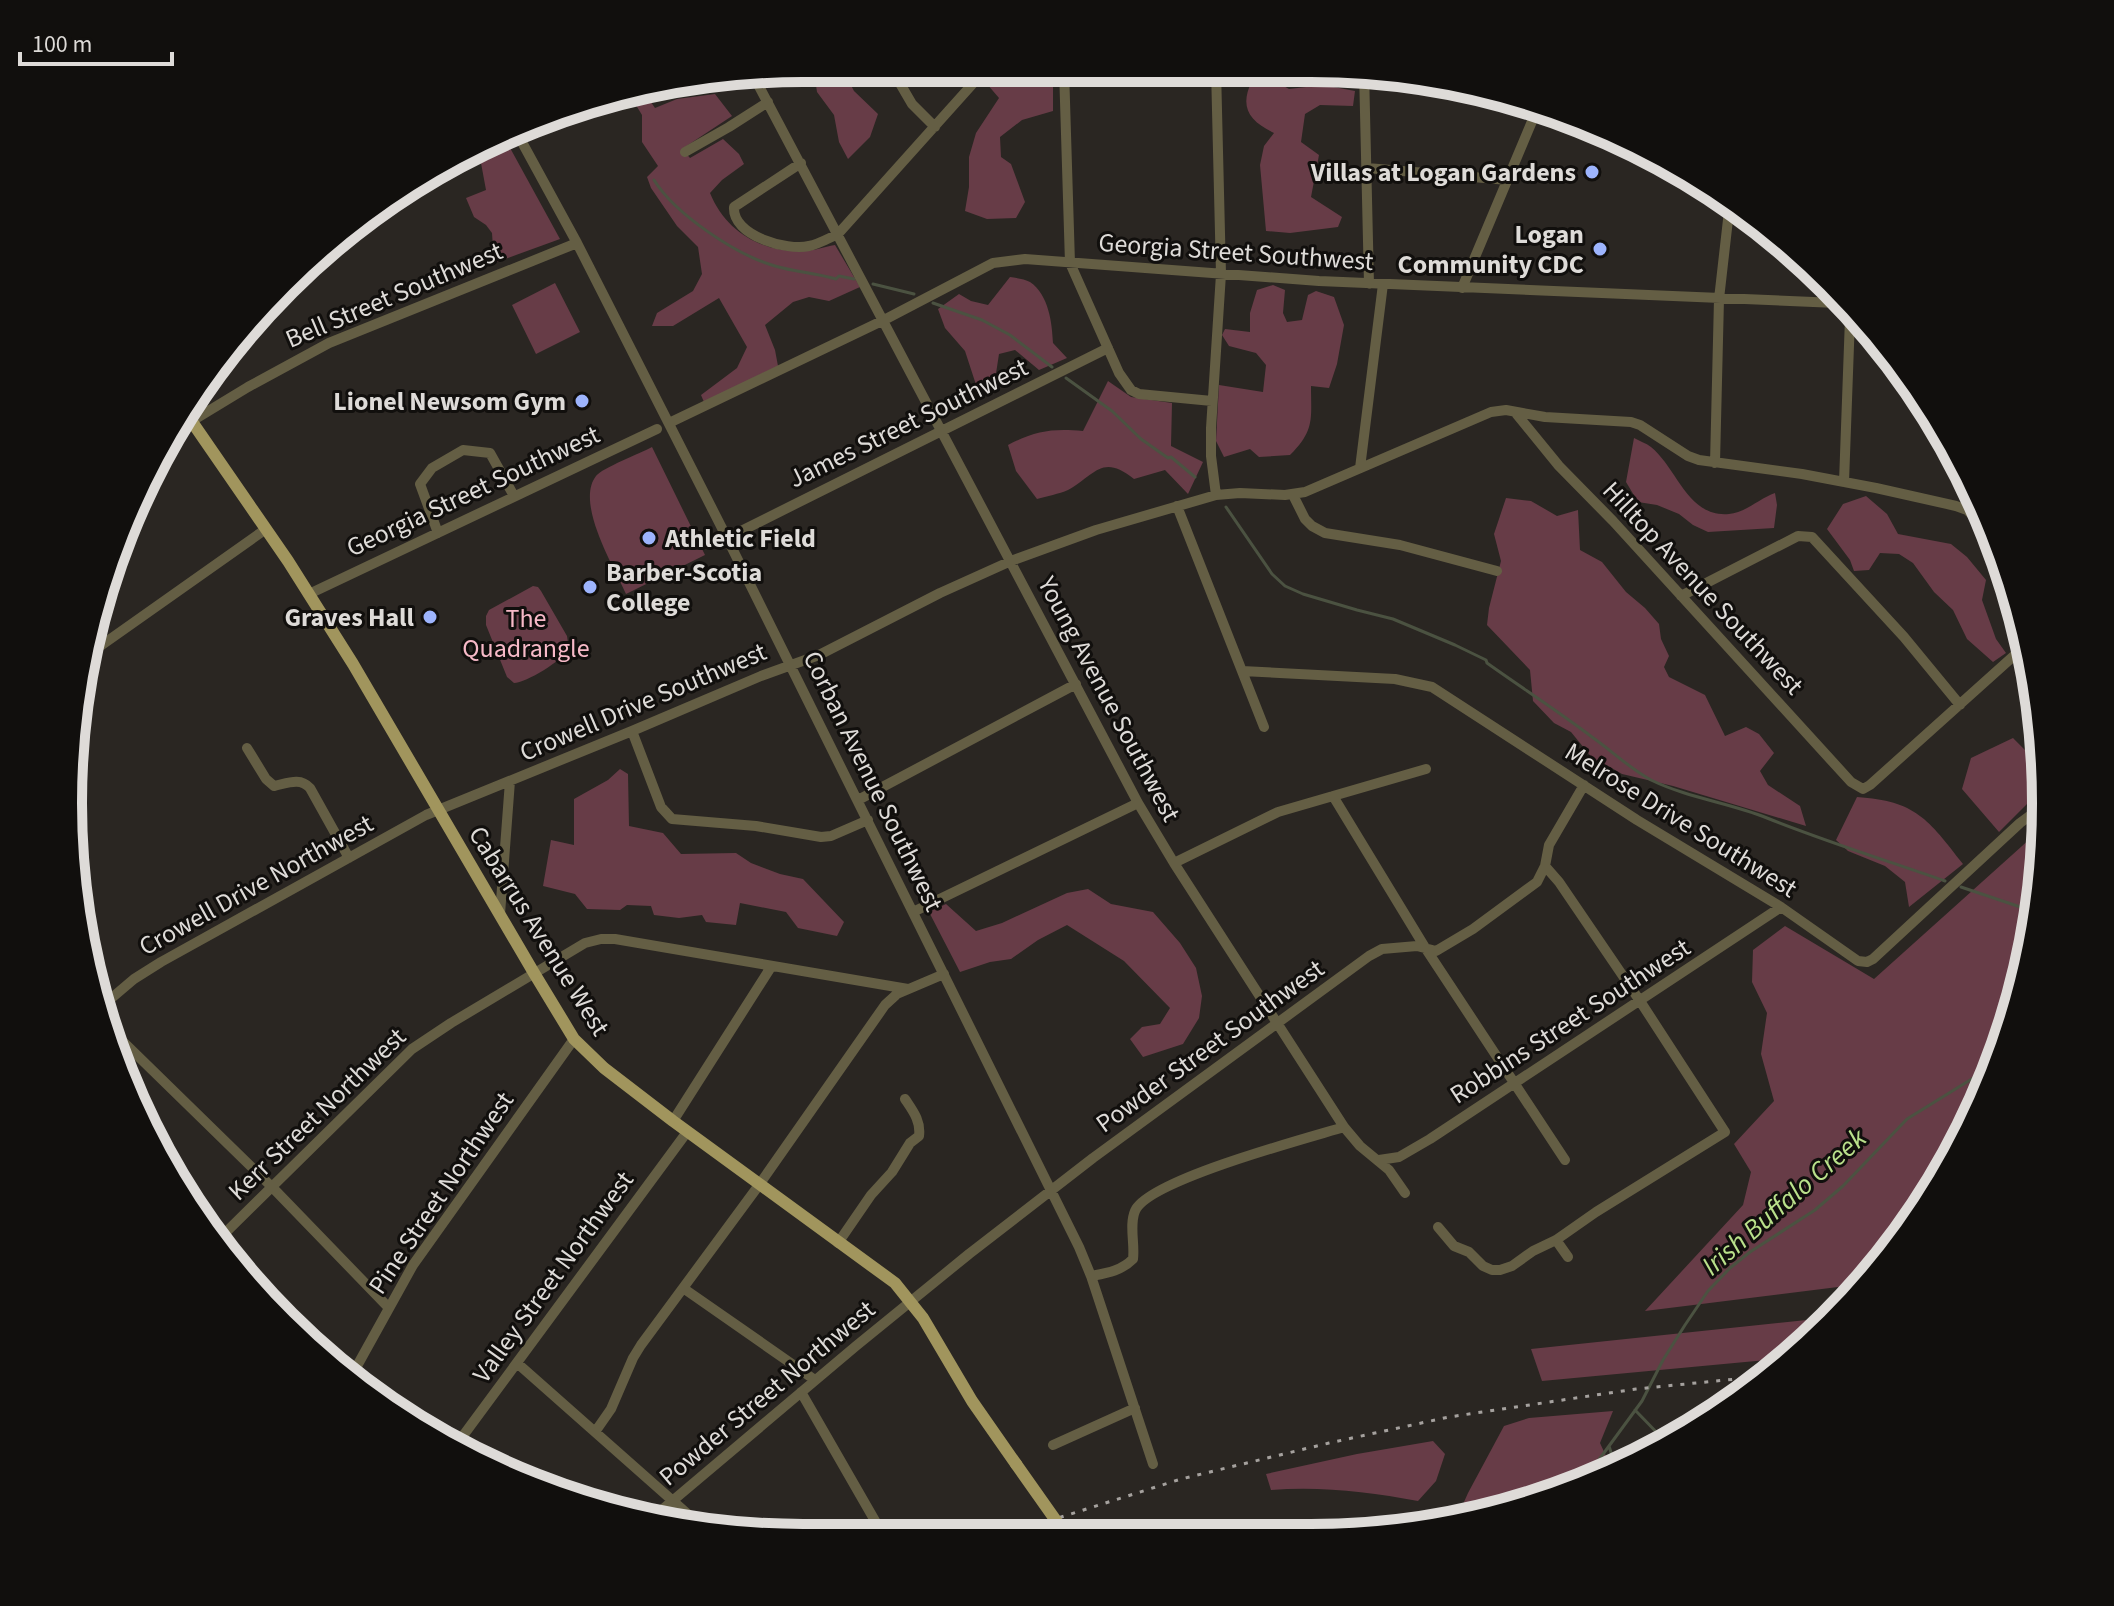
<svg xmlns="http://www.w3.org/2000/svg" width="2114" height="1606" viewBox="0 0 2114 1606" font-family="'Source Sans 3',sans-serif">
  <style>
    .green { fill: #673c47 }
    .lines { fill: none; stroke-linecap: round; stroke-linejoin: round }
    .stream { stroke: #4b5241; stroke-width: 3 }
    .minor { stroke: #645e44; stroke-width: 10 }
    .major { stroke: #a1955d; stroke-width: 12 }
    .rail { stroke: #a5a19e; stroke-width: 3; stroke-dasharray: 4 8; stroke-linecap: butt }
    .major-bridge { stroke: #a1955d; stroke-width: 12 }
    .poi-dot { fill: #9db4fd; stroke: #110f0d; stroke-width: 3 }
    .labels { text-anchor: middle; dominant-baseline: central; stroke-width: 6; stroke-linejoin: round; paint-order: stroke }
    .poi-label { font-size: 26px; font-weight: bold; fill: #dedbd8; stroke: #110f0d; text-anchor: end }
    .street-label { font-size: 26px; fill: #dedbd8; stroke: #110f0d }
    .park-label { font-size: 26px; fill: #f7b9c7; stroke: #110f0d }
    .water-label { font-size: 28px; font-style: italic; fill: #bae18b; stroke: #110f0d }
    .rim { fill: none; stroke: #dedbd8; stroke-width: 10 }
  </style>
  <rect width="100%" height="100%" fill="#2a2622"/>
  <path class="green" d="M810 68H842L854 91 878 114 870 137 848 159 839 142 834 115 817 92 814 72Z
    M998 69H1035C1037 79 1044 84 1053 87V111L1022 120 1000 137 1001 157 1011 164 1025 202 1016 218 987 219 965 211 969 187V157L976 133 999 98 987 84Z
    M1273 80 1289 89 1323 85 1355 91 1353 106 1320 105 1305 114 1301 142 1319 155 1311 197 1342 217 1338 227 1290 233 1266 231 1260 165 1264 146 1274 133C1249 121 1239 107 1252 81Z
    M642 89 655 108 677 99 715 94 732 116 682 149 690 158 723 139 739 154 744 164 722 180 710 193C726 232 761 252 803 251 813 251 824 247 835 245L860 287 829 301 809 297 793 302 765 325 775 350 778 366 704 402 701 395 737 368 747 347 719 298 673 326H652L657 313 693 291 702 274 698 247 677 226 651 188 647 177 658 166 642 142V115L631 97Z
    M509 146 560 239 494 263 492 233 486 225 474 217 466 198 486 190 481 163Z
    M1010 277C1016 278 1025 279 1030 282 1049 295 1052 323 1053 343L1067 358 1039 370 1015 350 999 354 995 380 980 397 965 351 945 328 938 309 959 294 971 301 988 305Z
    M555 283 580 332 536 354 512 305Z
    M1273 285 1285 290 1283 313 1287 322 1302 320 1308 295 1316 291 1334 297 1344 325 1337 364 1329 388 1311 386C1311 419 1315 430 1290 455L1259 457 1250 449 1224 457 1216 441 1219 385 1263 392 1266 365 1256 353 1229 346 1222 335 1225 329 1250 332V313L1257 290Z
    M1108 381 1131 397 1172 403 1171 446 1203 462 1188 494 1165 470 1134 479C1102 453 1095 475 1068 490 1059 494 1047 496 1037 499L1016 471 1008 445C1035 431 1052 428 1083 431Z
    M1634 438C1639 441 1646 443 1651 447 1677 468 1688 518 1729 514 1745 513 1760 498 1775 493L1777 505 1774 528 1708 532 1693 525 1679 514 1657 505 1638 502 1626 482Z
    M652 447 705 555 626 594C614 567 575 503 596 476 602 468 641 453 652 447Z
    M1866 496 1887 514 1898 534 1951 544 1967 557 1986 580 1982 600 1996 639 2006 653 1993 662 1967 639 1953 610 1934 592 1913 563 1899 554 1880 553 1869 570 1854 571 1850 560 1827 529 1843 504Z
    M1506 498 1531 501 1557 516 1578 510 1580 550 1602 562 1626 592 1645 608 1659 624 1661 639 1669 656 1664 667 1669 677 1705 695 1725 736 1746 727 1759 734 1774 753 1760 771 1768 785 1800 806 1806 826 1673 786 1622 774 1608 766 1597 764 1571 732 1554 723 1533 701 1530 670 1487 625 1489 608 1501 561 1494 534Z
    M533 586 538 587 541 591 567 636 569 649C563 660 526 683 514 683L507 677 486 625V616L489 610Z
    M2013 738 2025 750 2043 774 2045 794 2028 803 1999 832 1962 789 1971 758Z
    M620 769 628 774 629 826 663 833 681 854 736 853 751 863 780 874 803 879 844 922 837 936 798 928 786 912 740 903 736 925 706 922 702 915 679 918 654 915 651 906 627 905 620 910 587 909 575 894 543 886 551 840 574 845V799L608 780Z
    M1857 797C1916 801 1928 819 1963 864L1909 907 1905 882 1885 866 1848 851 1836 840Z
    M2041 829 2043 831 2032 946 1990 1084 1922 1211 1862 1284 1645 1311 1743 1205 1751 1172 1734 1144 1774 1101 1761 1054 1767 1013 1752 982 1753 950 1785 926 1874 979Z
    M1088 889 1111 904 1153 912 1180 943 1196 968 1202 996 1199 1018 1183 1044 1143 1057 1130 1039 1142 1027 1160 1024 1170 1008 1124 961 1067 925 1038 940 1011 959 990 962 960 972 929 912 946 904 976 931 1002 923 1067 893Z
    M1835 1317 1787 1358 1542 1381 1531 1349Z
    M1613 1411 1600 1443 1611 1467 1548 1499 1456 1520 1468 1493 1504 1426 1529 1418Z
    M1433 1441 1445 1454 1436 1481 1418 1501C1369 1492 1321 1486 1271 1490L1266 1474 1357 1454Z"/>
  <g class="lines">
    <path class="stream" d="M654 180C675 214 736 255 775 266 795 272 816 273 836 279L839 276 854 279
      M873 284 914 294
      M933 303 982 320 1010 335 1052 367
      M1066 378 1112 411 1141 439 1168 458 1171 457 1195 477
      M1226 507 1272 574 1285 586 1303 594 1357 610 1393 619 1455 645 1486 660 1487 663C1522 688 1558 711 1592 737 1612 751 1629 768 1651 780 1688 798 1730 803 1767 818 1827 842 1885 860 1945 881
      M1961 887 2035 912
      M1635 1410 1665 1441
      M1609 1446 1615 1465
      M1578 1484 1598 1461 1642 1401 1663 1360 1685 1325 1708 1291 1730 1268 1750 1252 1815 1210 1843 1186 1907 1119 1996 1064"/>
    <path class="minor" d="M891 68 912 104 935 127
      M1064 69 1070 263 1119 373 1131 390 1139 394 1212 401
      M1216 69 1221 274 1211 428V456L1216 495
      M1364 70 1369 284
      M753 75 1138 803 1174 863 1344 1127 1360 1146 1389 1170 1405 1193
      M517 133 577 243 727 538 1079 1247 1091 1276 1153 1464
      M685 152 729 127 768 102
      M801 163 734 207C732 236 787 251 809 246 819 244 829 238 838 234L986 69
      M1367 168 1508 180
      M1462 288 1538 107
      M1515 412 1559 466 1613 521 1851 782 1863 789 1870 785 2027 644
      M192 421 248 387 329 343 577 243
      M669 423 884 320 993 263 1025 259 1319 281 1837 303
      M1715 463 1719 299 1730 202
      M1360 468 1383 284
      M1844 482 1850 318
      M1293 495 1305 519 1312 526 1325 533 1400 545 1497 571
      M1177 506 1264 727
      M1974 515 1975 494
      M438 533 420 484 432 468 463 450 490 453 514 496
      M727 538 1108 348
      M309 594 657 429
      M1681 596 1798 536 1812 537 1904 637 1960 705
      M82 659 266 529
      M1242 671 1395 679 1432 687 1637 820 1781 907 1858 961 1867 962 1873 959 2020 823 2046 804
      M632 731 661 807 672 819 756 826 821 837 831 836 868 820
      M247 748 266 779 274 786C288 783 300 777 310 788L349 858
      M1333 796 1426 949 1565 1160
      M858 800 1076 684
      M1174 863 1278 812 1426 769
      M913 912 1138 803
      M500 914 510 781
      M101 1007 134 979 161 962 426 815 632 731 761 676 819 655 940 593 1011 561 1096 530 1216 495 1240 493 1285 495 1305 492 1491 412 1506 410 1545 417 1631 422 1640 425 1688 456 1699 460 1802 474 1876 488 1956 506 1967 510 1994 535
      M104 1023 272 1187 389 1308
      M673 1121 771 967
      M1379 1160 1399 1157 1430 1139 1781 907
      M1438 1227 1454 1246 1469 1252 1483 1266 1492 1270H1500L1512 1266 1533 1251 1556 1240 1596 1212 1725 1132 1640 1001 1559 882 1545 866
      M1556 1240 1568 1257
      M217 1241 412 1049 451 1023 585 943 601 939H615L908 989
      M838 1243 871 1195 892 1172 910 1143 919 1136C921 1121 913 1111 905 1099
      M1091 1276C1107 1273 1121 1271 1133 1259 1135 1244 1129 1225 1135 1211 1148 1180 1308 1138 1344 1127
      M683 1288 815 1380
      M517 1363 708 1532
      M352 1375 413 1265 574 1039
      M801 1392 878 1526
      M595 1432 611 1409 633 1358 641 1345 759 1185 885 1005 897 994 944 974
      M1053 1445 1135 1408
      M454 1448 687 1132
      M651 1519 856 1346 969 1254 1093 1158 1369 956 1382 949 1417 946 1436 951 1473 929 1537 882 1545 866 1549 845 1584 785
      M1180 1525 1183 1532"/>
    <path class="major" d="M188 416 288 561 353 664 534 973 574 1039 604 1068 673 1121 895 1283 923 1318 972 1401 1016 1464"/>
    <path class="rail" d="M1014 1532 1181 1479 1329 1443 1449 1417 1636 1389 1766 1376"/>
    <path class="major-bridge" d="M1016 1464 1064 1532"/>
  </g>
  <g class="poi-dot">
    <circle cx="1592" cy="172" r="8"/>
    <circle cx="1600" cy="249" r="8"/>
    <circle cx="582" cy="401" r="8"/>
    <circle cx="649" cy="538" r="8"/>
    <circle cx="590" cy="587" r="8"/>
    <circle cx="430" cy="617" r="8"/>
  </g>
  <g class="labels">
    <g class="poi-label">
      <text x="1576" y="172">Villas at Logan Gardens</text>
      <text x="1584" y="234">Logan<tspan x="1584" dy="30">Community CDC</tspan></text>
      <text x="566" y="401">Lionel Newsom Gym</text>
      <text x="665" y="538" text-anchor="start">Athletic Field</text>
      <text x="606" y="572" text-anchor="start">Barber-Scotia<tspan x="606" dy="30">College</tspan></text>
      <text x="414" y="617">Graves Hall</text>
    </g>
    <g class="street-label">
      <text transform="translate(1236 252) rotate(4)">Georgia Street Southwest</text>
      <text transform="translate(394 295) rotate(-23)">Bell Street Southwest</text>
      <text transform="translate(908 423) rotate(-26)">James Street Southwest</text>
      <text transform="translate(473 491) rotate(-25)">Georgia Street Southwest</text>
      <text transform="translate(1703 588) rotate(47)">Hilltop Avenue Southwest</text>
      <text transform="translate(1109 699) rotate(62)">Young Avenue Southwest</text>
      <text transform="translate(643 702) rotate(-23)">Crowell Drive Southwest</text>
      <text transform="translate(873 781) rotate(64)">Corban Avenue Southwest</text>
      <text transform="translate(1681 820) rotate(32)">Melrose Drive Southwest</text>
      <text transform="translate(256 885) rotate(-29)">Crowell Drive Northwest</text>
      <text transform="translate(539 931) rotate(58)">Cabarrus Avenue West</text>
      <text transform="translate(1570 1021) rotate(-33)">Robbins Street Southwest</text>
      <text transform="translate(1210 1046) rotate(-36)">Powder Street Southwest</text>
      <text transform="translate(317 1114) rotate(-44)">Kerr Street Northwest</text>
      <text transform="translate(441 1193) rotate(-56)">Pine Street Northwest</text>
      <text transform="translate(553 1277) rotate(-54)">Valley Street Northwest</text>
      <text transform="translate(767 1393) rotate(-40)">Powder Street Northwest</text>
    </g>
    <g class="park-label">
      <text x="526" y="618">The<tspan x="526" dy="30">Quadrangle</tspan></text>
    </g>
    <g class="water-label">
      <text transform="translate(1784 1202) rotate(-41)">Irish Buffalo Creek</text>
    </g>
  </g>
  <path d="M0 0H2114V1606H0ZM803 82H1311A721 721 0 0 1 2032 803V803A721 721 0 0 1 1311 1524H803A721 721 0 0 1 82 803V803A721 721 0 0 1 803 82Z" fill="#110f0d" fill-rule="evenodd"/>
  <path class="rim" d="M803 82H1311A721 721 0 0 1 2032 803V803A721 721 0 0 1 1311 1524H803A721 721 0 0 1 82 803V803A721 721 0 0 1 803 82Z"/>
  <path d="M20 52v12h152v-12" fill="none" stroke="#dedbd8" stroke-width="4"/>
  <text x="32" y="52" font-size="24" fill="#dedbd8" stroke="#110f0d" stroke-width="6" paint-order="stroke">100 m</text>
</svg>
